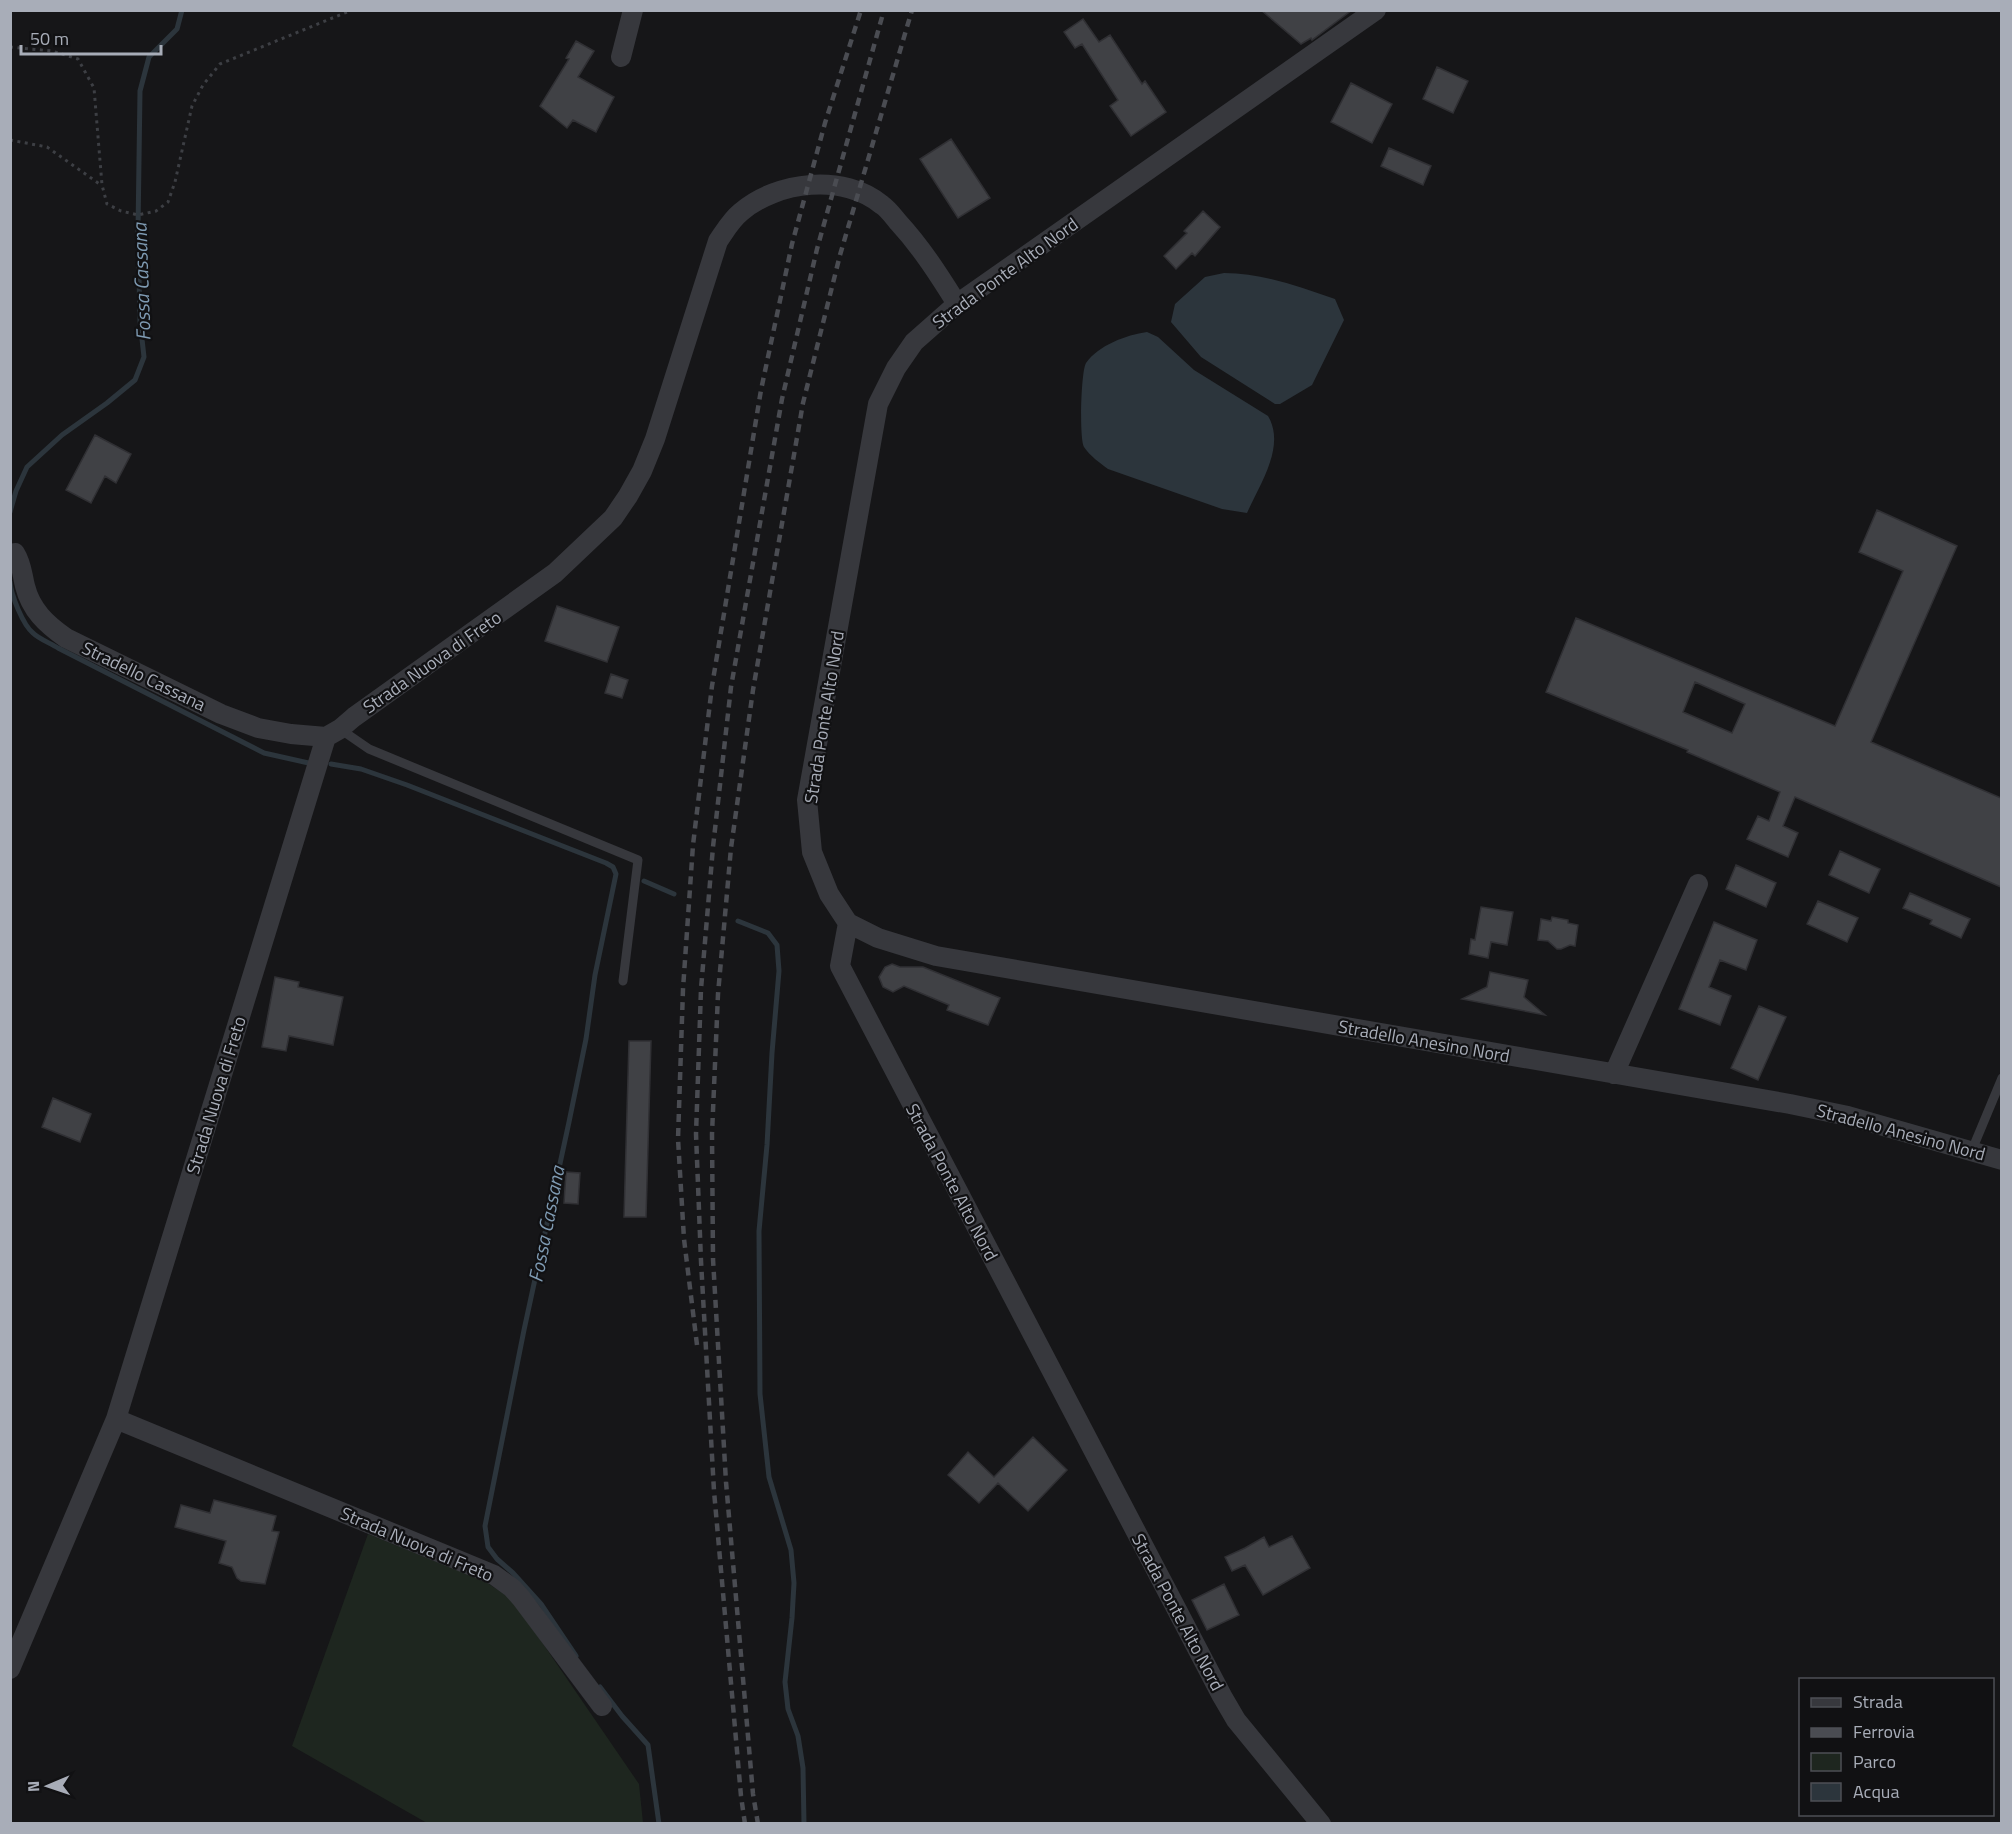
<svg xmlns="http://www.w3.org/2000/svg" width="2012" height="1834" viewBox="0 0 2012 1834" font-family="'Titillium Web',sans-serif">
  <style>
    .green { fill: #1e261f }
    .water { fill: #2c353c }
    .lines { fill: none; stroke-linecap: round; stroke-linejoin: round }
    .stream { stroke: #2c353c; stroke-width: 5 }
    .building { fill: #404145; stroke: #303034; stroke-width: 1.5; fill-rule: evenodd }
    .path { stroke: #3d3f44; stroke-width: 3; stroke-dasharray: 3 4.5; stroke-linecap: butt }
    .service { stroke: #37383d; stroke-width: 9 }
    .minor { stroke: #37383d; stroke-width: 20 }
    .rail { stroke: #4a4c52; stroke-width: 4.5; stroke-dasharray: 8 6; stroke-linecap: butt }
    .labels { text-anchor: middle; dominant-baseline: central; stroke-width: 4.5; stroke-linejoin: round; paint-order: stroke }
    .street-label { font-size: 18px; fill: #a8adb8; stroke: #111113 }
    .water-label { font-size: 20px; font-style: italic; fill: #7f9bb3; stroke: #111113 }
  </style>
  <rect width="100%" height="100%" fill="#161618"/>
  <path class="green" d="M368 1534 486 1582 513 1600 639 1784 643 1823H427L292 1746Z"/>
  <path class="water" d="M1224 273C1263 273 1299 287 1335 299L1344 320 1312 385 1280 404H1275L1201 357 1171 322 1175 304 1205 277Z
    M1147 332 1158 337 1194 370 1268 416C1286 446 1260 484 1247 513L1222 509 1108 469C1100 463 1090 456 1084 447 1079 438 1081 371 1086 363 1099 345 1126 335 1147 332Z"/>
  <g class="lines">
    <path class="stream" d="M10 512 16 491 27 467 62 435 107 403 135 380 144 357 140 321 138 230 140 91 149 57 177 29 182 10
      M10 582C11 595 23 625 33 633 39 639 50 643 58 648L264 753 313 764
      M331 764 361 769 407 785 606 863 613 867 616 874 595 975 586 1039 569 1122 524 1330 485 1526 488 1547 497 1559 513 1573 541 1604 576 1656
      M644 881 674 894
      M738 921 768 933 777 945 779 971 772 1053 767 1145 759 1231 760 1394 769 1477 791 1550 794 1583 792 1618 785 1682 788 1709 798 1736 803 1768 804 1824
      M600 1687 622 1716 648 1745 659 1824"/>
  </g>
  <path class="building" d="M1261 10H1352L1312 40 1311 38 1301 44Z
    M1083 19 1099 42 1110 35 1142 84 1145 81 1166 112 1131 136 1110 106 1118 100 1082 44 1075 48 1064 32Z
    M576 41 594 51 578 77 614 97 596 132 573 120 567 128 540 106 569 59 566 58Z
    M1437 67 1468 81 1453 113 1423 99Z
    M1351 83 1392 104 1372 143 1331 122Z
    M951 139 990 198 958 218 920 159Z
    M1389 148 1431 166 1423 185 1381 166Z
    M1203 211 1220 227 1195 256 1192 253 1176 269 1164 256 1187 233 1184 231Z
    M95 435 131 454 116 483 105 476 91 503 66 490Z
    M1877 510 1957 546 1871 742 2001 798V887L1795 797 1783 826 1798 833 1788 857 1747 839 1758 816 1769 821 1780 792 1687 752 1688 750 1546 692 1576 618 1835 726 1903 571 1859 552ZM1695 682 1745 704 1732 733 1683 712Z
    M557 606 619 627 607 662 545 641Z
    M611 674 628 680 622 698 605 693Z
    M1840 851 1880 869 1869 893 1829 875Z
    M1736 865 1776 883 1766 907 1726 889Z
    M1910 893 1970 919 1961 938 1930 924 1932 920 1903 908Z
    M1818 901 1858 918 1847 942 1807 924Z
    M1481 907 1513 912 1507 945 1491 942 1488 958 1469 954 1471 939 1475 940Z
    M1552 917 1568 920V923L1578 925 1575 946 1570 945 1561 949H1557L1548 941 1538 940 1541 919 1551 921Z
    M1714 922 1757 940 1746 970 1720 960 1709 987 1731 996 1720 1025 1679 1009Z
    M892 964 900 967H923L1000 998 988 1025 947 1010 949 1005 904 986 893 992 883 987 879 977 885 967Z
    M1490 972 1528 980 1524 997 1545 1015 1462 999 1487 987Z
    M275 977 299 982 298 987 343 997 333 1045 289 1036 286 1051 262 1047Z
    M1759 1006 1786 1017 1758 1080 1731 1068Z
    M629 1041H651L646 1217H624Z
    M53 1098 91 1114 80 1142 42 1127Z
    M566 1172 580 1173 578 1204 564 1203Z
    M1033 1437 1067 1470 1028 1511 998 1483 979 1503 948 1475 968 1452 994 1477Z
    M214 1500 276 1516 272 1531 279 1532 265 1584 241 1581 237 1578 232 1567 219 1563 226 1541 175 1527 181 1505 210 1513Z
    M1292 1536 1310 1568 1263 1595 1245 1565 1232 1571 1225 1557 1245 1548 1264 1537 1269 1547Z
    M1224 1584 1239 1615 1207 1630 1192 1600Z"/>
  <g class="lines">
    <path class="path" d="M10 47 52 51 78 59 94 88 102 185 107 204 121 211 138 215 156 211 168 202 175 182 192 106 203 85 220 64 352 10
      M10 140 47 147 101 185"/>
    <path class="service" d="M340 729 369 749 638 860 623 981
      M1972 1150 2002 1078"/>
    <path class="minor" d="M621 57 633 10
      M10 554 15 553C22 564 22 574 25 586 31 610 46 624 66 638L221 714 258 728 291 734 326 737
      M848 923 878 938 936 956 1790 1104 1848 1116 2002 1160
      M1614 1074 1698 884
      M116 1419 494 1575 512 1588 521 1598 602 1706
      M10 1669 116 1419 326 737 340 729 354 717 555 573 613 518 628 496 642 471 655 439 718 241C725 231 731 220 741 212 777 181 844 173 882 205 888 209 893 216 898 222 921 247 939 275 957 304
      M1321 1824 1236 1720 1222 1696 840 966 848 923 829 894 812 852 807 800 878 404 896 368 914 342 957 304 1376 10"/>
    <path class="rail" d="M697 1345 684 1239 678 1139 683 989 693 845 712 686 761 390 792 244 825 123 861 10
      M745 1824 741 1796 714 1491 701 1261 696 1134 701 989 713 847 731 687 782 399 817 249 884 10
      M758 1824 753 1794 726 1482 713 1259 712 1134 718 994 731 848 753 690 803 403 840 255 912 10"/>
  </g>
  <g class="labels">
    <g class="street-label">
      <text transform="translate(1005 273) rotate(-36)">Strada Ponte Alto Nord</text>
      <text transform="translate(432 662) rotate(-35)">Strada Nuova di Freto</text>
      <text transform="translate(144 676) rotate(26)">Stradello Cassana</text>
      <text transform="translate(824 717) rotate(-81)">Strada Ponte Alto Nord</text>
      <text transform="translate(1424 1041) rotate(10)">Stradello Anesino Nord</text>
      <text transform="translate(216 1095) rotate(-73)">Strada Nuova di Freto</text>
      <text transform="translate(1901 1132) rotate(15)">Stradello Anesino Nord</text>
      <text transform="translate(952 1182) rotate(62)">Strada Ponte Alto Nord</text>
      <text transform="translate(417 1544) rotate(23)">Strada Nuova di Freto</text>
      <text transform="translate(1178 1612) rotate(62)">Strada Ponte Alto Nord</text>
    </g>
    <g class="water-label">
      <text transform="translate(141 282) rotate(-92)">Fossa Cassana</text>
      <text transform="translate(546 1224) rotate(-79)">Fossa Cassana</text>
    </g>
  </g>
  <rect width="2012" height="1834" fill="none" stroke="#a8adb8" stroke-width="24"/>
  <rect x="1799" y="1678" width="195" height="138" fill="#111113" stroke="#4d4f55" stroke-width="1.5"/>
  <rect x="1811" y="1698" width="30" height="9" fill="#37383d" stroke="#4d4f55" stroke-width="1.5"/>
  <text x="1853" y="1708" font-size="18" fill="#a8adb8">Strada</text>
  <rect x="1811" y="1728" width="30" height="9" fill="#4a4c52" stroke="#4d4f55" stroke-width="1.5"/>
  <text x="1853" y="1738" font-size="18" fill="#a8adb8">Ferrovia</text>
  <rect x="1811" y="1753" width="30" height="18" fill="#1e261f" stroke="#4d4f55" stroke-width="1.5"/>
  <text x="1853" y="1768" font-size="18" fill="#a8adb8">Parco</text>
  <rect x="1811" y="1783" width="30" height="18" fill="#2c353c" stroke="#4d4f55" stroke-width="1.5"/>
  <text x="1853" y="1798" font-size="18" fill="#a8adb8">Acqua</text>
  <g transform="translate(48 1786) rotate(268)" stroke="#111113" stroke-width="4.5" paint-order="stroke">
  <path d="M0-4.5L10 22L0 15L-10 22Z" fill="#a8adb8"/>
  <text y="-9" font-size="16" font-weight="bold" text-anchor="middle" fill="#a8adb8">N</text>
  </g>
  <path d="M21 45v9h140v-9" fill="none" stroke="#a8adb8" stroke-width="3"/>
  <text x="30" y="45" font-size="18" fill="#a8adb8" stroke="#111113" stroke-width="4.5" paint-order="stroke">50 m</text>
</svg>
